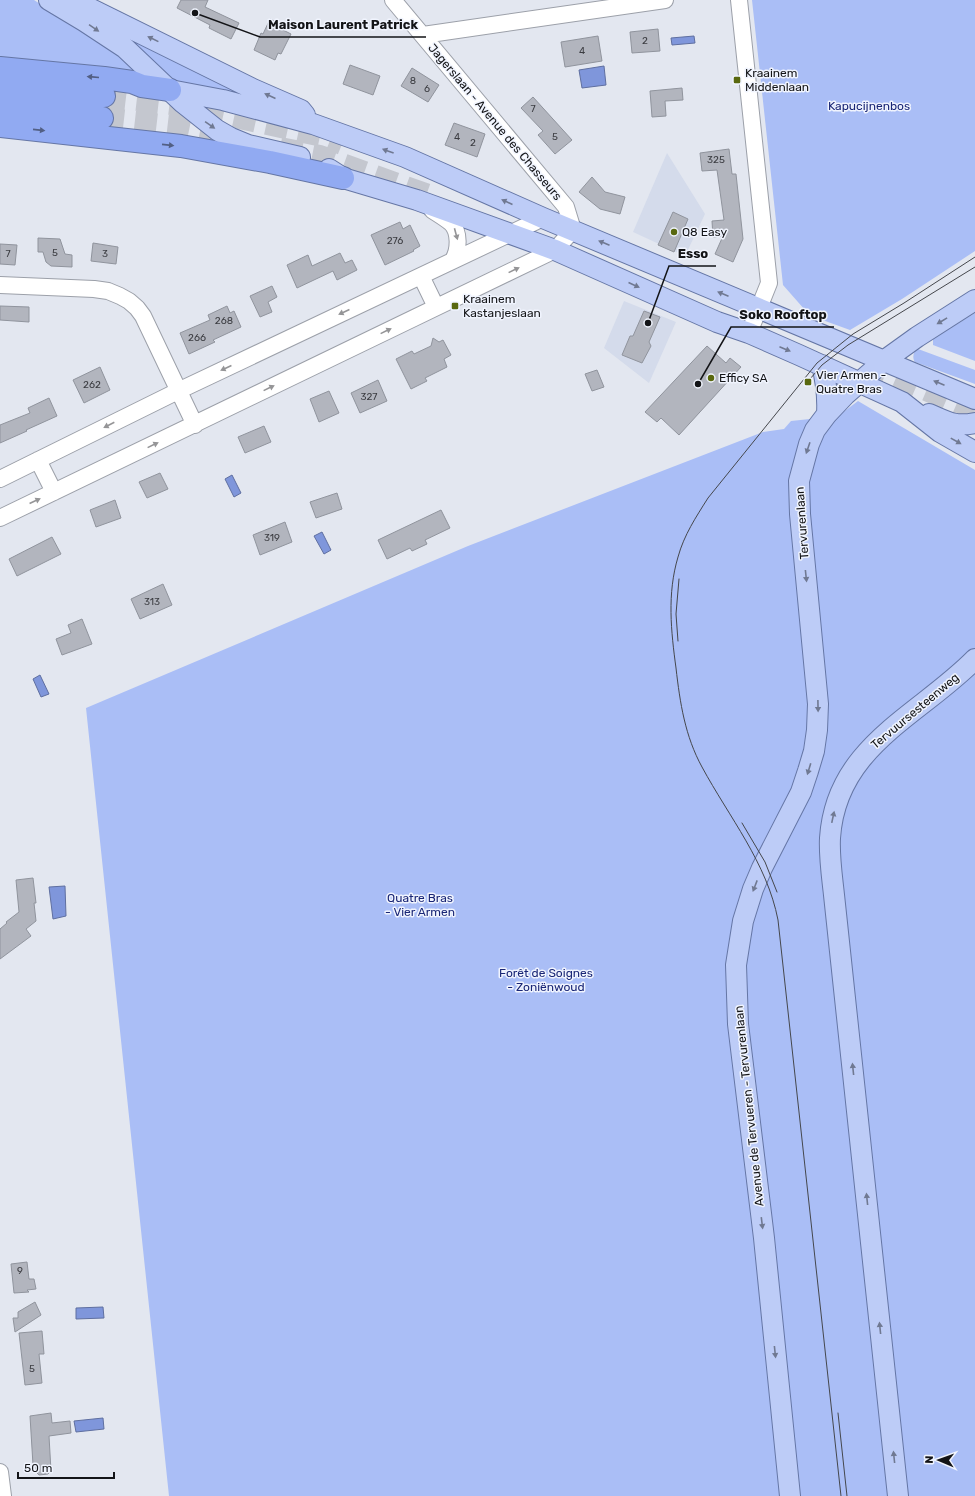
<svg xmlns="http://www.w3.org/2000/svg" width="975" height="1496" viewBox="0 0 975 1496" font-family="Rubik,sans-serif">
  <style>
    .built { fill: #d4dbeb }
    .green { fill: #aabef6 }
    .water { fill: #7f96db; stroke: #5f6fa0 }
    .building { fill: #b2b5be; stroke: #90949d }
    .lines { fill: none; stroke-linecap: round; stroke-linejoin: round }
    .highway-tunnel { stroke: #c4c7cf; stroke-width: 22; stroke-dasharray: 22 11; stroke-linecap: butt }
    .minor-casing { stroke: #9ca0a9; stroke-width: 18 }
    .major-casing { stroke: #6576a5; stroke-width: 22 }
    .highway-casing { stroke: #6576a5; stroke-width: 24 }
    .minor { stroke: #fff; stroke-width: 16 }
    .major { stroke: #bdccf7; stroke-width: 20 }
    .highway { stroke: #91aaf2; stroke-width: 22 }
    .tram { stroke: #45474c; stroke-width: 1 }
    .oneway { fill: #707992 }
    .oneway2 { fill: #525f84 }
    .oneway3 { fill: #959597 }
    .poi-dot { fill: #59680f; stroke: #f0f4fe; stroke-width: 1.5 }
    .labels { text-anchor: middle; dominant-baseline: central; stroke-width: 3; stroke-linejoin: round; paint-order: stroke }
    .number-label { font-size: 10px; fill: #3b3c41 }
    .poi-label { font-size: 12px; fill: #131417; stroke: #f0f4fe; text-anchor: start }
    .park-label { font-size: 12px; fill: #192676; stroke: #f0f4fe }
    .street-label { font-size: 12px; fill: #131417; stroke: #f0f4fe }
    .leader { fill: none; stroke: #131417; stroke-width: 1.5 }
    .callout-dot { fill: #131417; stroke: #f0f4fe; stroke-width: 1.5 }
    .callout-label { font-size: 13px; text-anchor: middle; font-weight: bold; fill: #131417; stroke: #f0f4fe; stroke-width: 3; stroke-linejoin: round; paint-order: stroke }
  </style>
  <rect width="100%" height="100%" fill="#e3e7f0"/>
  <path class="built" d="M667 153 705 214 685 256 633 232Z
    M624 301 676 322 649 383 604 348Z"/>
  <path class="green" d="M0 0H34L119 55 133 68 131 72 0 60Z
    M752 0H975V251L902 299 850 330 806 314 805 310 783 285Z
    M118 31 246 96 175 83Z
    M975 313V361L933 345V339Z
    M918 349 975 370V384L915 362C912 358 913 351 918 349Z
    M858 401 975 470V1496H169L86 708 468 546 763 432 784 429 791 421 838 416Z"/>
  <path class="water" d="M694 36 695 43 672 45 671 38Z
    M604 66 606 85 582 88 579 70Z
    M232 475 241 493 234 497 225 479Z
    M322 532 331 550 324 554 314 536Z
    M40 675 49 694 41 697 33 679Z
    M65 886 66 916 53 919 49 887Z
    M103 1307 104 1318 76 1319V1308Z
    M103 1418 104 1429 76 1432 74 1421Z"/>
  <path class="building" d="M181 0H208L205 7 239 23 231 39 209 28 210 25 177 8Z
    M270 19 284 26 283 30 291 34 281 54 278 53 275 60 254 50 261 33 263 34Z
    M658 29 660 51 632 53 630 32Z
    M598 36 602 61 565 67 561 42Z
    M350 65 380 76 373 95 343 84Z
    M412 68 439 85 428 102 401 86Z
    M682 88 683 100 665 101 666 116 652 117 650 91Z
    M533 97 572 140 555 154 538 135 543 131 521 108Z
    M454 123 485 134 477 157 445 145Z
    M729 149 732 174H736L743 239 733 262 715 254 723 236 713 237 712 221 724 220 717 170 702 171 700 153Z
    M592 177 605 192 625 197 620 214 600 209 579 192Z
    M673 212 688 219 674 252 658 245Z
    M400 222 403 229 410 225 420 246 413 250 414 251 385 265 371 235Z
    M38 238 60 239 65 254 72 255V267L51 266 46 262 43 252H38Z
    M93 243 118 247 116 264 91 261Z
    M0 244 17 245 15 265 0 264Z
    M340 253 345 263 352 260 357 270 337 280 333 271 297 288 287 265 308 255 312 266Z
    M272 286 277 297 268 302 272 312 260 317 250 296Z
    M0 306 29 307V322L0 320Z
    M227 306 230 313 234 311 241 327 213 340 215 342 189 354 180 333 210 320 208 315Z
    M644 311 660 317 649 342 651 346 642 363 622 355 630 336H633Z
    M433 338 439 342 443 340 451 355 444 359 447 367 425 378 427 381 411 389 396 359 412 351 414 354 431 346Z
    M707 346 726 363 730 358 741 367 679 435 661 418 657 422 645 412Z
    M100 367 110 390 84 403 73 380Z
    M597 370 604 387 592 391 585 374Z
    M378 380 387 401 360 413 351 393Z
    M329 391 339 413 319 422 310 399Z
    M49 398 57 416 26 430 27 431 0 443V425L30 413 28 408Z
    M264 426 271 442 245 453 238 437Z
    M160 473 168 489 147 498 139 482Z
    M337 493 342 509 316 518 310 502Z
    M115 500 121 518 96 527 90 510Z
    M441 510 450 528 425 540 427 544 412 551 410 548 387 559 378 540Z
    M285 522 292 542 260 555 253 535Z
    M52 537 61 554 17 576 9 559Z
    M163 584 172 605 140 619 131 599Z
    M82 619 92 644 62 655 56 639 71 633 68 625Z
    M33 878 36 903H34L36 921 26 929 31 936 0 959V929L7 923 6 922 19 912 16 880Z
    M27 1262 29 1279H34L36 1289 27 1290 29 1292 14 1293 11 1264Z
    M35 1302 41 1315 15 1332 13 1318H18V1312Z
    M42 1331 44 1354H39L42 1383 25 1385 19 1333Z
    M51 1413 52 1423 70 1421 71 1433 49 1436 51 1471 48 1474 39 1475 36 1472 35 1465H33L30 1416Z"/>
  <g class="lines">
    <path class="highway-tunnel" d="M104 96 180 105 322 136 342 144
      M102 118 180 127 233 138
      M280 148 320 156 428 195
      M866 364 975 411"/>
    <g class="minor-casing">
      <path id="minor" d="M739 0 769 283 749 333
        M423 35 665 0
        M432 210C438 214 445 218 451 223 460 232 459 250 453 260
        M421 276 436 307
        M0 285 94 289 108 291 120 296 129 301 137 308 143 316 195 425
        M38 460 54 492
        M0 479 178 391 543 218
        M0 518C186 429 370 339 555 250L573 230 566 207 393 0
        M0 1472 3 1496"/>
    </g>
    <g class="major-casing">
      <path id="major" d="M49 0 84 21 125 48 183 103 217 130 231 138 248 145 300 157
        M73 0 253 89 301 110 305 115
        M170 90 223 100 313 124 405 157 543 218 975 399
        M329 169 343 178 417 200 555 250 717 322 749 333 799 355 902 402 940 432 975 452
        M822 365C826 381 828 397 827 414
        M929 414C948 422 954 427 975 423
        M790 1496 764 1238 738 1024 736 965 743 921 753 889 762 868 801 792 808 771 814 751 817 730 818 704 800 514 799 481 809 444 815 430 827 414 845 395 885 360 917 337 975 300
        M898 1496 834 895C832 876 829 857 830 838 836 746 919 716 975 659"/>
    </g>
    <g class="highway-casing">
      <path id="highway" d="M0 68 104 78 132 82 142 86 170 90
        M0 86 104 96
        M0 108 102 118
        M0 126 181 146 270 162 343 178"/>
    </g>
    <use href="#minor" class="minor"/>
    <use href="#major" class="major"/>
    <use href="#highway" class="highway"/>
    <path class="tram" d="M810 379 822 365 848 345 975 267
      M678 641 676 614 679 579
      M742 823 765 862 777 892
      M838 1413 847 1496
      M841 1496 778 920C767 863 729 817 702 767 685 736 680 703 676 668 671 631 667 594 678 557 684 535 696 517 708 498L817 363 853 334 904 303 975 257"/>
  </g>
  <defs><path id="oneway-solid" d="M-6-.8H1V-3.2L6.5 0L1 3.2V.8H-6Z"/></defs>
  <g class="oneway">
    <use href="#oneway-solid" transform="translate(94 28) rotate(34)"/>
    <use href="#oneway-solid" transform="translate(153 39) rotate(-154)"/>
    <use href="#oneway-solid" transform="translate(270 96) rotate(-156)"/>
    <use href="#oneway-solid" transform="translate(210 125) rotate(35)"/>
    <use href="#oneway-solid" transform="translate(388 151) rotate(-160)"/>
    <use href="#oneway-solid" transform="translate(507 202) rotate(-156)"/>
    <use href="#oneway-solid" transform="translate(604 243) rotate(-157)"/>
    <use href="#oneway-solid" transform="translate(634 285) rotate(24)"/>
    <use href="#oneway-solid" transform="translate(723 294) rotate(-157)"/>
    <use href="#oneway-solid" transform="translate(942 321) rotate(149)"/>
    <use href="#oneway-solid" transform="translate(785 349) rotate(23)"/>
    <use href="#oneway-solid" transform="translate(939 383) rotate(-157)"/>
    <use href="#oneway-solid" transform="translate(956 441) rotate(29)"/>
    <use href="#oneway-solid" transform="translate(808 448) rotate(109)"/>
    <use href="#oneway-solid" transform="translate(806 576) rotate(84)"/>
    <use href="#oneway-solid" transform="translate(818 706) rotate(89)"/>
    <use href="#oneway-solid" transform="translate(809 769) rotate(107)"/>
    <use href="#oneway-solid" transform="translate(833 817) rotate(-78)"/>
    <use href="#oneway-solid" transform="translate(755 886) rotate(111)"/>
    <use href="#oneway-solid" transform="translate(853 1069) rotate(-96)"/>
    <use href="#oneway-solid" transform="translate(867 1199) rotate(-96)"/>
    <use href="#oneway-solid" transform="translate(762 1223) rotate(83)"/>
    <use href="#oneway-solid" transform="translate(880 1328) rotate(-96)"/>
    <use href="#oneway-solid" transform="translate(775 1352) rotate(84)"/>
    <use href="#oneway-solid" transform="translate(894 1457) rotate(-96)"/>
  </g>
  <g class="oneway2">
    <use href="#oneway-solid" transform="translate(93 77) rotate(-175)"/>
    <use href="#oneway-solid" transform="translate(39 130) rotate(6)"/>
    <use href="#oneway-solid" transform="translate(168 145) rotate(6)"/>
  </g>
  <g class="oneway3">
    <use href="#oneway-solid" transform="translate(456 234) rotate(75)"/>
    <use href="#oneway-solid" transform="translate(514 270) rotate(-26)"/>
    <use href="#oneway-solid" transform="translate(344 312) rotate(155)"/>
    <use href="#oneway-solid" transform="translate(386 331) rotate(-26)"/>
    <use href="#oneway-solid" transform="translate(226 368) rotate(155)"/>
    <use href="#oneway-solid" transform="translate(269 388) rotate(-26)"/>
    <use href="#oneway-solid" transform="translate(109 425) rotate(153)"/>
    <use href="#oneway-solid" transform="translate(153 445) rotate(-26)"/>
    <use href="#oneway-solid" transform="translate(35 501) rotate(-25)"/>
  </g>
  <g class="poi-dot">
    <rect x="733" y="76" width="8" height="8" rx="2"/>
    <circle cx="674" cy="232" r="4"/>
    <rect x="451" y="302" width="8" height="8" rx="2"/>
    <circle cx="711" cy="378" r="4"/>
    <rect x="804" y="378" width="8" height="8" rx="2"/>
  </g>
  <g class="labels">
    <g class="number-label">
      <text x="645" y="41">2</text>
      <text x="582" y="51">4</text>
      <text x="413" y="81">8</text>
      <text x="427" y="89">6</text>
      <text x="533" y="109">7</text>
      <text x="457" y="137">4</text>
      <text x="555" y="137">5</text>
      <text x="473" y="143">2</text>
      <text x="716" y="160">325</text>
      <text x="395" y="241">276</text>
      <text x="55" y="253">5</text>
      <text x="8" y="254">7</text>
      <text x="105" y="254">3</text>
      <text x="224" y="321">268</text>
      <text x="197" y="338">266</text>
      <text x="92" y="385">262</text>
      <text x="369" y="397">327</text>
      <text x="272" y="538">319</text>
      <text x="152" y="602">313</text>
      <text x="20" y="1271">9</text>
      <text x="32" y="1369">5</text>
    </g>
    <g class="poi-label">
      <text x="745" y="73">Kraainem<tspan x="745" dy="14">Middenlaan</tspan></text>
      <text x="682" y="232">Q8 Easy</text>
      <text x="463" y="299">Kraainem<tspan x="463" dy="14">Kastanjeslaan</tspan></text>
      <text x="816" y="375">Vier Armen -<tspan x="816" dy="14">Quatre Bras</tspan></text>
      <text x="719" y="378">Efficy SA</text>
    </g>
    <g class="park-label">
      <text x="869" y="106">Kapucijnenbos</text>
      <text x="420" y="898">Quatre Bras<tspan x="420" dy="14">- Vier Armen</tspan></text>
      <text x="546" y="973">Forêt de Soignes<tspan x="546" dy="14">- Zoniënwoud</tspan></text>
    </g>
    <g class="street-label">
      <text transform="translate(495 122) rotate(50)">Jagerslaan - Avenue des Chasseurs</text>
      <text transform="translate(802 523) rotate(-94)">Tervurenlaan</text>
      <text transform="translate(915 711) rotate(-40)">Tervuursesteenweg</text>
      <text transform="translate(749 1106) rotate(-96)">Avenue de Tervueren - Tervurenlaan</text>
    </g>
  </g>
  <path class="leader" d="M195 13L260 37H426M648 323L669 266H716M698 384L731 327H834"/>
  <g class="callout-dot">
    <circle cx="195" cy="13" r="4"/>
    <circle cx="648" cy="323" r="4"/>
    <circle cx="698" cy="384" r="4"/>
  </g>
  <g class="callout-label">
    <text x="343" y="29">Maison Laurent Patrick</text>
    <text x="693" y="258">Esso</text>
    <text x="783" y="319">Soko Rooftop</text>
  </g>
  <g transform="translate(939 1460) rotate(272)" stroke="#f0f4fe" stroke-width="3" paint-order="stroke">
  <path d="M0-3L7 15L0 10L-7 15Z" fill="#131417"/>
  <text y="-6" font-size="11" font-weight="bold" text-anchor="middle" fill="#131417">N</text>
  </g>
  <path d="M18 1472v6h96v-6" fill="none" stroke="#131417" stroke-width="2"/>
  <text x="24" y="1472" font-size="12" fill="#131417" stroke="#f0f4fe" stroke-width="3" paint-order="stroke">50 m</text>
</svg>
